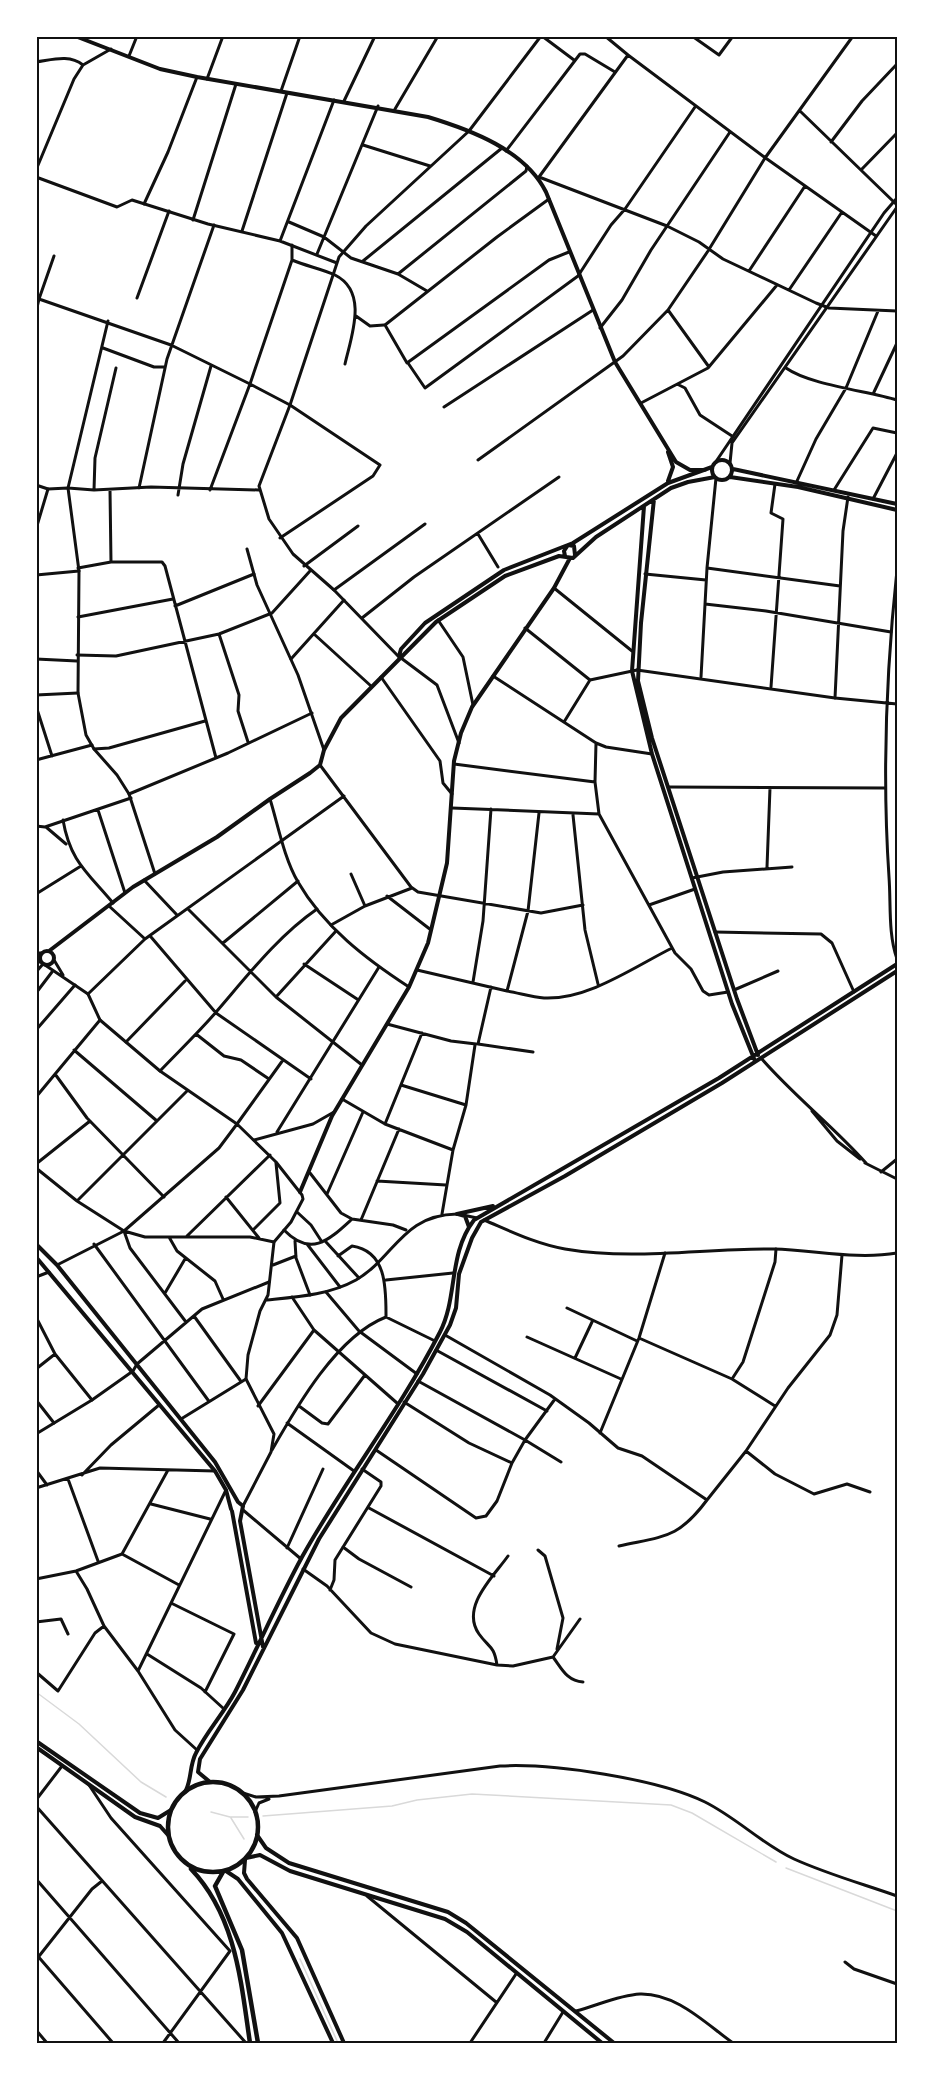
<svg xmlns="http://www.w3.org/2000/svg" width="933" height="2079" viewBox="0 0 933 2079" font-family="Manrope,sans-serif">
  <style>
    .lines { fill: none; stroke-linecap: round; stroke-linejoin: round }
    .stream { stroke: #d9d9d9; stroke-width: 1.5 }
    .minor { stroke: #111; stroke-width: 3 }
    .tertiary { stroke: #111; stroke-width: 3 }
    .secondary { stroke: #111; stroke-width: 4 }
    .primary { stroke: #111; stroke-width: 4.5 }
    .neatline { fill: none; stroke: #111; stroke-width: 2 }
  </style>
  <rect width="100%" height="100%" fill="#fff"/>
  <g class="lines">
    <path class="stream" d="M36 1692 79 1724 141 1782 166 1797
      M211 1812 230 1817H248
      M263 1816 392 1806 417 1800 472 1794 671 1805 692 1813 776 1862
      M231 1818 244 1839
      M786 1868 897 1911
      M300 1959 338 2043"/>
    <path class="minor" d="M542 36 574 60
      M605 36 628 55 539 177 667 226 699 242 723 259 816 303 829 308 897 311
      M692 36 719 55 733 36
      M628 55 767 159 876 236
      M129 56 137 36
      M207 79 223 36
      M281 91 300 36
      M344 101 375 36
      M395 109 438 36
      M800 111 897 205
      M831 142 862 101 897 64
      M363 145 430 166
      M506 151 580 54H585L615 72
      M861 170 897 133
      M549 199 497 237 385 325 407 363 549 260 569 252
      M144 204 168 152 197 77
      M193 220 236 84
      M289 222 324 237 351 258 398 274 427 291
      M242 231 287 93
      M317 254 378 106
      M54 256 39 299 171 345 250 384 210 490
      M292 260C306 266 322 269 335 275 369 292 351 337 345 364
      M363 261 502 148
      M749 271 805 186
      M398 274 526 171 527 166
      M789 290 842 212
      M137 298 169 211
      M668 310 709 367
      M356 316 370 326 384 325
      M108 321 68 488 94 490 151 487 259 490
      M600 328 622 300 651 250 730 132
      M103 348 154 367H165
      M408 363 425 388 578 276 611 225 625 209 695 107
      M786 368C810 385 868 391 897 400
      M679 385 685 388 700 415 732 436
      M874 392 897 343
      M641 403 708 368 777 285
      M444 407 593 310
      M478 460 623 356 668 310 708 251 765 158 853 36
      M797 481 816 439 846 388 878 311
      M139 488 167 359 214 225
      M94 490 95 458 116 368
      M110 490 111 562
      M834 490 873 428 897 433
      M178 495 183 464 211 366
      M873 499 897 453
      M36 529 48 489
      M478 534 498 567
      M280 538 373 476 380 465 290 405 250 384 292 260V245
      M304 566 358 526
      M78 568 111 562H162L165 566 216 758
      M707 568 840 586
      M645 574 706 580
      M36 575 79 571
      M554 588 632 651
      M334 590 425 524
      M705 604 766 611 891 632
      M175 606 254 574
      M78 617 173 599
      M362 618 414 577 559 477
      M438 620 463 657 473 705
      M525 628 590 680 637 670
      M219 634 239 695 238 711 248 742
      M314 634 371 686
      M77 655 116 656 219 634 272 613 310 571
      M401 658 437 685 459 743
      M36 659 77 661
      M291 659 344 600
      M493 676 596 743 606 747 652 754
      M381 677 440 761 443 783 452 794
      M701 677 707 568 716 478
      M771 687 783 519 771 513 775 484
      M36 695 78 693
      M835 698 843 531 848 497
      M36 706 52 756
      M564 722 590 680
      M596 743 595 782 599 814 675 953 691 969 703 991 709 995 728 992
      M94 749 109 748 205 721
      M36 760 92 745
      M454 764 595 782
      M320 765 411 887 418 892 541 913 583 905
      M669 787 885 788
      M129 794 228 753 312 713
      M452 808 599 814
      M98 810 125 893
      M573 815 585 930 598 984
      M63 820C70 861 87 872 113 903
      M36 826 45 827 131 798
      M46 827 66 844
      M767 867 770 788
      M351 874 365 906
      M692 878 723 872 792 867
      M144 880 177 915
      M36 894 81 866
      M387 896 431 930
      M649 905 695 889
      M109 906 145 939
      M188 909 276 997 362 1065
      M331 925 365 906 412 888
      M715 932 821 934 832 943 854 992
      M151 937 216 1013 311 1079
      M223 943 298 881
      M304 964 357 999
      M417 970 507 991 528 911 539 813
      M36 972 43 964
      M473 982 483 921 491 809
      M491 987 478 1044 533 1052
      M734 990 778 971
      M507 991C519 993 532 997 544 998 588 1000 634 967 672 948
      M36 993 52 972
      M88 994 145 939 344 796
      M276 997 336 931
      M387 1024 451 1041 476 1044
      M36 1030 75 985
      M422 1033 385 1124 453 1150
      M196 1034 224 1056 241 1060 269 1079
      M126 1042 185 981
      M74 1050 157 1121
      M160 1071C179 1051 199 1032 217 1011 248 975 278 936 317 909
      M55 1074 87 1118 164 1197
      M401 1085 466 1105
      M36 1097 100 1020
      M342 1099 385 1124
      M237 1124 283 1060
      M277 1132 379 967
      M254 1140 313 1124 334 1112
      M36 1164 90 1121
      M36 1168 77 1201 124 1231 145 1237H250L274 1242
      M881 1172 897 1159
      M310 1173 341 1213 352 1219
      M377 1181 446 1185
      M327 1194 363 1112
      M226 1197 259 1238
      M77 1201 187 1091
      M297 1212 311 1225 322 1242
      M442 1214 453 1150 466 1105 475 1045
      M361 1220 399 1129
      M253 1230 280 1203 276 1163
      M284 1230C311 1258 329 1240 352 1219L393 1225 406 1230
      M124 1231 130 1248 186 1322
      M187 1236 270 1155
      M169 1237 177 1251 215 1281 223 1299
      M295 1241 296 1258 310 1295
      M326 1242 359 1278
      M94 1244 208 1400
      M307 1244 340 1287
      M338 1256 352 1246C387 1251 386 1289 386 1317
      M273 1265 296 1256
      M386 1280 453 1273
      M326 1292 359 1331 417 1374
      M165 1293 185 1259
      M292 1297 314 1330 397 1403
      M567 1308 637 1341
      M194 1316 240 1380
      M36 1317 55 1354 92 1400
      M445 1335 550 1395 589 1423 618 1448 642 1456 707 1500 746 1451 788 1388 830 1335 837 1315 842 1255
      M527 1337 621 1379
      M639 1338 732 1379
      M436 1350 547 1411
      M575 1358 592 1322
      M137 1364 202 1309 269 1282
      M36 1369 55 1354
      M555 1399 525 1440 561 1462
      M36 1400 54 1423
      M404 1402 469 1443 512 1463 525 1440 418 1381
      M258 1406 314 1330
      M299 1406 322 1423 328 1424 365 1375
      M775 1406 732 1379 743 1362 775 1262 776 1249
      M181 1419 246 1379
      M287 1423 354 1471
      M600 1433 639 1338 665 1253
      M272 1450C297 1406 337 1336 386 1317L435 1341
      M376 1450 476 1518 486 1516 497 1501 512 1463
      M746 1451 775 1474 814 1494 847 1484 870 1492
      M36 1470 47 1485
      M82 1475 111 1445 159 1405
      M68 1479 98 1561
      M36 1488 100 1468 215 1471
      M151 1504 210 1519
      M369 1508 494 1576
      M243 1510 301 1559
      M619 1546C664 1536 678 1539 707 1500
      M343 1547 359 1559 411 1587
      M287 1548 323 1469
      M538 1550 545 1556 563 1618 557 1649
      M122 1554 168 1470
      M303 1569 327 1586 371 1633 395 1644 497 1665 513 1666 553 1657 580 1619
      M76 1571 87 1589 104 1626 138 1671 175 1730 197 1750
      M36 1579 76 1571 122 1554 179 1585
      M330 1590 334 1580 335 1560 381 1486V1482L362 1469
      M171 1603 234 1634 205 1692
      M36 1622 61 1619 68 1634
      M147 1654 201 1688 224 1709
      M553 1657C562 1669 567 1681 583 1682
      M497 1665C494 1645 489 1648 479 1634 460 1607 494 1576 508 1556
      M138 1671 226 1490
      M36 1672 58 1691 95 1633 104 1626
      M89 1785 111 1818 230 1951
      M36 1800 62 1766
      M36 1806 246 2043
      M36 1879 179 2043
      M367 1896 496 2002
      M36 1954 113 2043
      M36 1960 92 1889 102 1881
      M845 1962 854 1969 897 1984
      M36 2030 47 2043
      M163 2043 230 1951
      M470 2043 516 1974
      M544 2043 563 2012"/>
    <path class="tertiary" d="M36 62C52 60 69 54 83 65
      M334 100 280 241 337 263
      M36 170 74 79 83 65 111 49
      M36 177 117 207 132 200 208 224 280 241
      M36 298 39 299 36 312
      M715 463 884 213 897 198
      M730 463 732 443 897 207
      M36 485 48 489 68 488 79 571 78 693 86 735 94 749 117 775 129 794 155 874
      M247 549 257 585 298 675 324 750
      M897 570C886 673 882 773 889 877 891 903 888 934 897 959
      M399 657 334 590 293 554 269 519 259 486 290 405 339 257 366 226 469 131 541 36
      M637 670 835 698 897 704
      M270 799C278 825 284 858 298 882 324 927 366 959 409 987
      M36 953H42
      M54 960 63 975
      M36 962H41
      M45 965 88 994 100 1020 160 1071 237 1124 276 1162 302 1195 303 1199 291 1222 274 1242 268 1295 260 1311 248 1355 246 1379 274 1434 271 1452 243 1506
      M761 1058C794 1096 833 1126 866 1163
      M812 1111 837 1141 860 1159
      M865 1163 897 1179
      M463 1215 477 1218
      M484 1220C510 1231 536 1244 565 1249 633 1261 706 1248 774 1249 815 1250 856 1260 897 1253
      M57 1265 124 1231 219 1148 237 1124
      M36 1277 49 1272
      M267 1300C297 1297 329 1295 356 1280 395 1257 402 1215 457 1214
      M36 1434 92 1400 133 1371 137 1364
      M243 1793 256 1797 279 1796 500 1766C553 1763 658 1779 705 1802 737 1818 762 1844 794 1859 827 1874 863 1884 897 1896
      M255 1812 259 1803 269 1799
      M576 2011C596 2006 619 1995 640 1994 676 1993 705 2023 733 2043"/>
    <path class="secondary" d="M75 36 160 69 197 77 428 117C471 130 525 150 546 192L615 362 676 462 690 470H705
      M668 452 673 467 668 481
      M712 470a10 10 0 1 1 20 0a10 10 0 1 1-20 0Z
      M733 469 897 504
      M730 477 798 487 897 510
      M654 499 641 623 638 681 652 738 737 999 758 1055
      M644 506 632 671 652 754 732 1004 755 1061
      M565 556 564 551 568 545 574 546 575 555
      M399 656 401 649 425 623 504 570 573 543 668 483 712 467
      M40 958a7 7 0 1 1 14 0a7 7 0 1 1-14 0Z
      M49 951 133 887 217 837 270 799 310 773 320 765 324 750 341 718 436 622 505 576 559 556 573 558 596 537 671 488 688 482 715 477
      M300 1192 332 1116 409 987 428 943 447 863 454 761 461 733 472 707 554 588 570 558
      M457 1214 493 1206
      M458 1214 465 1216 469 1227
      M36 1244 57 1265 215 1462 238 1502
      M36 1257 215 1471 226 1490 231 1509
      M238 1502 243 1506 240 1521 263 1647
      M232 1511 256 1643
      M36 1741 140 1813 158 1818 171 1810
      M36 1747 135 1817 160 1826 168 1835
      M210 1782 198 1772 200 1759 243 1690 319 1539 423 1374 450 1325 456 1308 459 1274 472 1238 481 1222 565 1176 722 1083 897 971
      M185 1792C192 1780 189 1766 196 1753 207 1731 224 1713 235 1692 258 1647 278 1601 302 1557 345 1480 400 1410 440 1332 458 1297 448 1254 474 1220L719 1078 897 964
      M257 1835 266 1848 289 1863 448 1912 466 1923 614 2043
      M246 1858 260 1855 290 1871 445 1919 467 1932 602 2043
      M245 1860 244 1873 247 1879 297 1938 344 2043
      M226 1871 238 1879 282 1933 333 2043"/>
    <path class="primary" d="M168 1827a45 45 0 1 1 90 0a45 45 0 1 1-90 0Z
      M191 1869C236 1916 241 1982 250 2043
      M223 1872 215 1886 242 1950 258 2043"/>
  </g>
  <rect width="933" height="2079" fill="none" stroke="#ffffff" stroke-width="75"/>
  <rect x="38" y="38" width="858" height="2004" class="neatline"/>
</svg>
